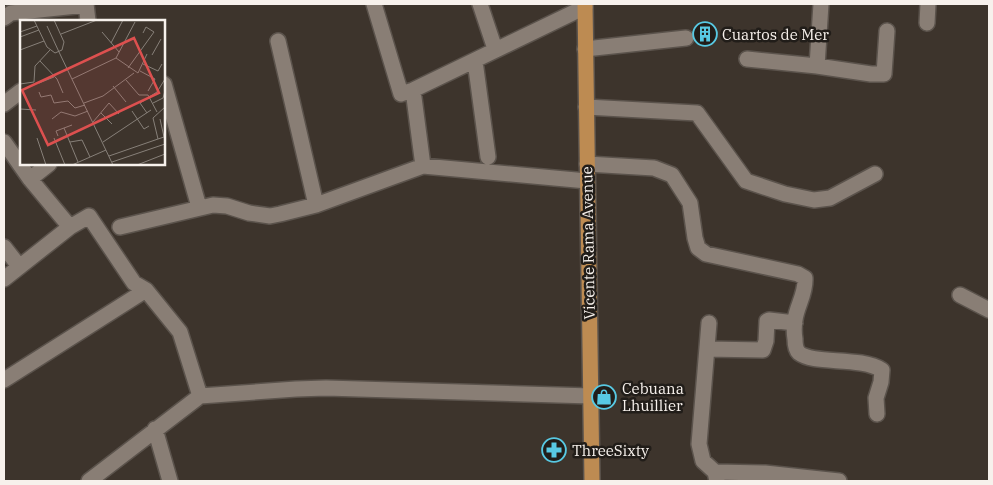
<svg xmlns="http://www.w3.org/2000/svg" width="993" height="485" viewBox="0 0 993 485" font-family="'IBM Plex Serif',serif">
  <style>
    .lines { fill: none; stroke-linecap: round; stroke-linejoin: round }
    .minor-casing { stroke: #5b534c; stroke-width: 18 }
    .major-casing { stroke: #5b534c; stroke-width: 18 }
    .minor { stroke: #897e75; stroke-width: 15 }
    .major { stroke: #bd8b52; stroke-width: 15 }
    .labels { text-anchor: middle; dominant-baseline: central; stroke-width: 5; stroke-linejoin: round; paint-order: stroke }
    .poi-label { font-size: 15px; fill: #f7f1ec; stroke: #211d19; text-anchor: start }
    .street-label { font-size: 15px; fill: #f7f1ec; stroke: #211d19 }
    .inset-road { fill: none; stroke: #878079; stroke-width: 1 }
    .view { fill: #dd504f; fill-opacity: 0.15; stroke: #dd504f; stroke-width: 2.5 }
    .inset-edge { fill: none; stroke: #f7f1ec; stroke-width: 2.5 }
  </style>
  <rect width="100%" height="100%" fill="#3d342c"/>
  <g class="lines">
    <g class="minor-casing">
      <path id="minor" d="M86 4 88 21
        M374 4 401 94 413 90 585 7
        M480 4 495 49
        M4 18 11 13 86 5
        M927 23 928 4
        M278 41 316 205
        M585 49 686 38
        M747 59 817 66 871 74H884L887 31
        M475 61 488 157
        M817 66 821 4
        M164 84 199 207
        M413 90 423 166
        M4 104 21 91
        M586 107 697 113 746 181 785 194 814 200 830 198 875 174
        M4 142 30 179 70 227
        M587 164 654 168 672 175 690 203 695 238 698 248 706 254 798 274 805 278C806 294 797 305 795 320 794 326 794 333 795 339 795 344 796 350 799 353 814 365 860 356 882 370L881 382 876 398 877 414
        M30 179 49 164
        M120 227 213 205 227 206 249 213 270 216 280 214 316 205 423 166 587 181
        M4 247 19 266
        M4 279 70 227 89 216 134 283 146 290 180 332 200 396
        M960 295 989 310
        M709 323 699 444 703 461 715 472 717 481
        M707 349 763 350 766 341 767 321 769 320 795 323
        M4 380 146 290
        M155 429 170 481
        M715 472 765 473 839 481
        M89 481 200 396 296 389 326 388 591 396"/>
    </g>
    <g class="major-casing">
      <path id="major" d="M585 4 592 481"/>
    </g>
    <use href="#minor" class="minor"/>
    <use href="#major" class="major"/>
  </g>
  <defs>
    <g id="building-ring" transform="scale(1.25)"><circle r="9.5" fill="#211d19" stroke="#58c9e3" stroke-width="1.5"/><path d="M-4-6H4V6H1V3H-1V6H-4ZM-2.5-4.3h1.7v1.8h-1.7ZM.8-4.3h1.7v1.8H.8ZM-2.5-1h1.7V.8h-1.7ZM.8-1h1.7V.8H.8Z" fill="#58c9e3"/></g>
    <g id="shop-ring" transform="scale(1.25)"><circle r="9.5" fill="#211d19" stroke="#58c9e3" stroke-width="1.5"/><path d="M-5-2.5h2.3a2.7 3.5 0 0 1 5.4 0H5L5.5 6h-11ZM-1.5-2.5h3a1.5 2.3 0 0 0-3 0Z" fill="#58c9e3"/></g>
    <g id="pharmacy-ring" transform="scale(1.25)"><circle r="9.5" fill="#211d19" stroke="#58c9e3" stroke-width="1.5"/><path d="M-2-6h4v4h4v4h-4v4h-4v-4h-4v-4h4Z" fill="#58c9e3"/></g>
  </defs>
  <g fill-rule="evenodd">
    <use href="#building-ring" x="705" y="34"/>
    <use href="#shop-ring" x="604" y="397"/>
    <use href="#pharmacy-ring" x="554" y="450"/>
  </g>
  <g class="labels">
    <g class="poi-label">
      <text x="722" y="34">Cuartos de Mer</text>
      <text x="622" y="388">Cebuana<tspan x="622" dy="17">Lhuillier</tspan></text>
      <text x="572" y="450">ThreeSixty</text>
    </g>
    <g class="street-label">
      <text transform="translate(588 243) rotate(-91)">Vicente Rama Avenue</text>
    </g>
  </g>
  <g transform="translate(20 20)">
    <rect width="145" height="145" fill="#3d342c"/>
    <path class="inset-road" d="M14 0 27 27 35 33 42 30 44 22 34 0M27 6 39 32M0 12 17 6M82 12 99 32M41 14 77 0M0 17 19 10M91 23 103 0M0 30 24 21M39 32 93 145M132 35 141 19M96 38 118 53 127 34M20 41 37 59 43 73M123 44 138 51 142 44M108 48 134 12 126 7 123 13M120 51 135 59 128 71M52 59 96 38 115 2M106 60 119 75H128L137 92M19 63 34 57M0 64 14 62 15 46 30 30M93 66 106 82M19 72 21 77 31 75 34 83 48 81 55 88 65 85M129 77 137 72 145 59M125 80 120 83 127 93M64 83 83 76 114 53M133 83 143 78 145 71M0 89 16 90M112 91 124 109 129 106M81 93 92 104M32 99 41 92 55 96 68 91M73 102 89 83 99 94M44 108 58 142M38 116 36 111 52 105M17 118 26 145M34 118 45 145M138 119 144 117 140 99M50 122 62 120 70 137M83 122 131 90M89 136 138 119 133 98 145 87M92 142 145 124M52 145 86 130M117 145 145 134"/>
    <path class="view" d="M114 18 139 73 28 125 2 70Z"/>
    <rect width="145" height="145" class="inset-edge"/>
  </g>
  <rect width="993" height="485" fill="none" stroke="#f7f1ec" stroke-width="10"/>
</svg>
